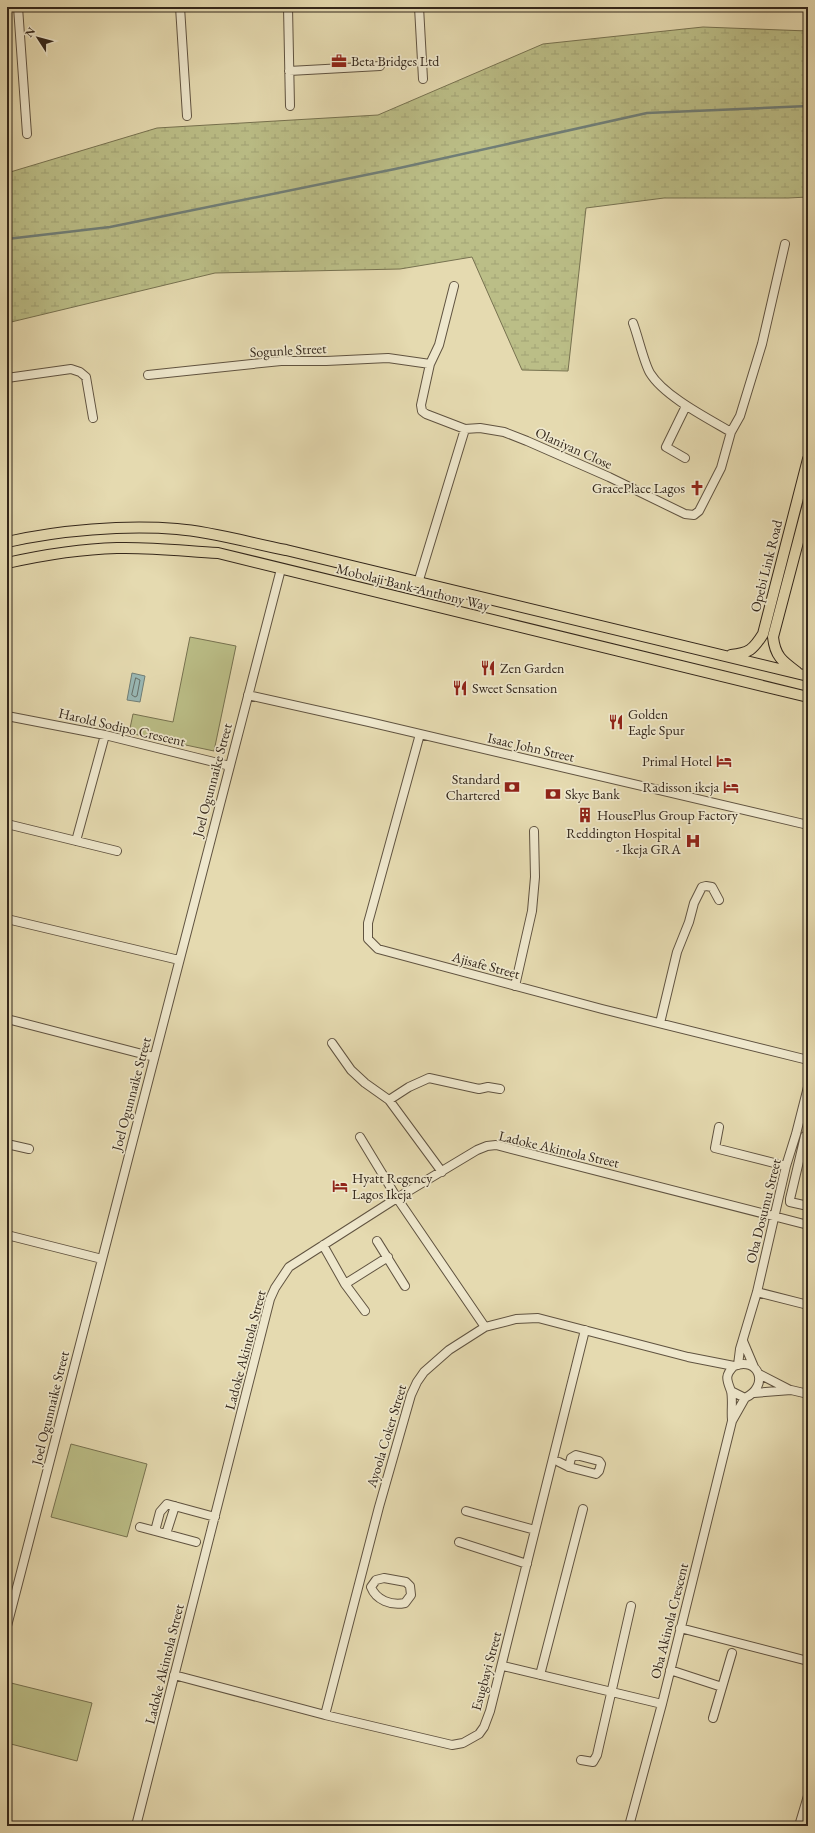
<svg xmlns="http://www.w3.org/2000/svg" width="815" height="1833" viewBox="0 0 815 1833" font-family="'EB Garamond',serif">
  <style>
    .green { fill: #bbbe87; stroke: #777250 }
    .wetland { fill: url(#wetland-marsh); stroke: #777250 }
    .water { fill: #99b8b5; stroke: #707e77 }
    .lines { fill: none; stroke-linecap: round; stroke-linejoin: round }
    .shore { stroke: #666f68; stroke-width: 1 }
    .stream { stroke: #707e77; stroke-width: 2.5 }
    .minor-casing { stroke: #605340; stroke-width: 10 }
    .major-casing { stroke: #33261a; stroke-width: 12 }
    .minor { stroke: #eee7cc; stroke-width: 8 }
    .major { stroke: #e5dab0; stroke-width: 10 }
    .labels { text-anchor: middle; dominant-baseline: central; stroke-width: 3.5; stroke-linejoin: round; paint-order: stroke }
    .poi-label { font-size: 14px; fill: #33261a; stroke: #eee7cc; text-anchor: start }
    .street-label { font-size: 14px; fill: #33261a; stroke: #eee7cc }
  </style>
  <defs>
    <pattern id="wetland-marsh" width="20" height="14" patternUnits="userSpaceOnUse"><rect width="20" height="14" fill="#bbbe87"/><path d="M1 5h8M5 5V1M11 12h8M15 12V8" fill="none" stroke="#a1a374"/></pattern>
  </defs>
  <rect width="100%" height="100%" fill="#e5dab0"/>
  <filter id="stains"><feTurbulence type="fractalNoise" baseFrequency=".005" numOctaves="4"/><feColorMatrix values="0 0 0 0 .2 0 0 0 0 .09 0 0 0 0 .02 0 0 0 .5 -.17"/></filter>
  <radialGradient id="worn" r=".72"><stop offset=".6" stop-color="#630" stop-opacity="0"/><stop offset="1" stop-color="#630" stop-opacity=".3"/></radialGradient>
  <path class="green" d="M190 637 236 646 214 751 129 733 133 714 173 722Z
    M71 1444 147 1464 127 1537 51 1517Z
    M7 1682 92 1703 77 1761 7 1743Z"/>
  <path class="wetland" d="M703 27 808 31V197L788 198H664L586 208 568 371 522 370 472 257 400 269 215 273 7 323V173L157 128 378 115 543 44Z"/>
  <path class="water" d="M132 673 145 676 140 702 127 700Z"/>
  <g class="lines">
    <path class="shore" d="M136 678 140 680 137 696 135 697 132 695Z"/>
    <path class="stream" d="M7 239 110 227 395 169 647 113 808 106"/>
    <g class="minor-casing">
      <path id="minor" d="M18 7 27 134
        M180 7 187 116
        M288 7 290 106
        M419 7 423 79
        M289 71 380 66
        M454 286 439 345 430 364 421 405 422 411 426 414 465 429 480 428 504 432 527 441 609 477 685 514 694 515 699 511 721 468 731 432 740 416 762 344 785 244
        M633 323C638 336 644 363 650 373 664 396 707 418 731 432
        M148 375 281 361H326L388 358 430 364
        M7 378 71 369 80 372 86 377 93 418
        M685 458 666 447 686 406
        M418 583 465 429
        M248 695 369 722 808 825
        M7 716 105 735 230 766
        M420 734 368 923V939L378 949 602 1009 808 1060
        M7 824 117 851
        M76 841 105 735
        M7 919 179 960
        M515 986 532 911 535 877 534 831
        M7 1019 154 1057
        M660 1023 677 952 689 922 694 903 702 887 706 886 712 887 719 900
        M332 1043 351 1070 365 1083 389 1100 442 1172
        M389 1100 409 1087 429 1078 479 1089 488 1087 500 1089
        M719 1127 715 1148 786 1166
        M805 1136 790 1199V1202L808 1206
        M360 1137 397 1198 485 1327
        M7 1144 29 1149
        M7 1235 102 1259
        M377 1241 405 1286
        M323 1245 345 1284 365 1311
        M345 1284 388 1257
        M757 1292 808 1305
        M743 1341 754 1367
        M738 1365 740 1349 757 1292 786 1166 796 1134 808 1087
        M759 1374 790 1390
        M731 1391 745 1398C770 1386 759 1356 734 1366 724 1376 727 1380 731 1391 733 1400 731 1411 732 1420
        M754 1393 791 1390 808 1394
        M559 1462 569 1467 596 1474 599 1471 601 1464 599 1461 576 1455 571 1458 569 1467
        M466 1511 535 1530
        M140 1527 196 1542
        M155 1531 160 1512 167 1504 215 1517
        M166 1534 175 1506
        M459 1542 527 1564
        M384 1578 406 1582 410 1586 411 1595 405 1603C391 1606 376 1600 371 1587L376 1580Z
        M7 1626 281 569
        M680 1628 808 1661
        M503 1666 662 1704
        M670 1670 722 1687
        M174 1675 325 1715 452 1745 463 1743 479 1734 484 1727 490 1711 585 1330
        M540 1675 583 1509
        M325 1715 379 1507 411 1395 417 1382 424 1372 449 1350 485 1327 516 1319 538 1318 688 1357 734 1366
        M713 1718 732 1653
        M581 1760 593 1762 597 1755 631 1606
        M7 1825 10 1826
        M136 1826 270 1299 275 1288 289 1267 397 1198 477 1150 487 1146 496 1145 808 1225
        M629 1826 662 1704 732 1421 745 1398
        M799 1826 808 1796"/>
    </g>
    <g class="major-casing">
      <path id="major" d="M7 542C60 530 124 525 177 529 214 532 250 543 286 550L808 676
        M7 563C43 555 80 549 117 548 151 547 184 551 218 553L808 697
        M731 655C749 653 753 650 763 634L808 459
        M797 672C782 661 775 656 773 637L808 504"/>
    </g>
    <use href="#minor" class="minor"/>
    <use href="#major" class="major"/>
  </g>
  <defs>
    <g id="office-bare" transform="scale(1.2)"><path d="M-6-3h4V-5.5h4V-3h4V5H-6ZM-1-4.5V-3h2v-1.5ZM-6 0V1H6V0Z" fill="#8f2418" stroke="#eee7cc" stroke-width="2.5" paint-order="stroke"/></g>
    <g id="church-bare" transform="scale(1.2)"><path d="M-1.2-6h2.4v3.5h3.3v2.4h-3.3V6h-2.4V-.1h-3.3v-2.4h3.3Z" fill="#8f2418" stroke="#eee7cc" stroke-width="2.5" paint-order="stroke"/></g>
    <g id="restaurant-bare" transform="scale(1.2)"><path d="M-5-6h1v4h1v-4h1v4h1v-4h1v5L-1.5 .5V6h-2V.5L-5-1ZM5-6V6H3V1.5H1.5Q1.5-4 5-6Z" fill="#8f2418" stroke="#eee7cc" stroke-width="2.5" paint-order="stroke"/></g>
    <g id="hotel-bare" transform="scale(1.2)"><path d="M-6-4.5h1.5V1H6V5H4.5V3h-9V5H-6ZM-4 0a1.8 1.8 0 1 1 3.6 0ZM.5 0V-2.5h3Q6-2.5 6 0Z" fill="#8f2418" stroke="#eee7cc" stroke-width="2.5" paint-order="stroke"/></g>
    <g id="bank-bare" transform="scale(1.2)"><path d="M-6-4H6V4H-6ZM0-2.3a2.3 2.3 0 1 0 0 4.6a2.3 2.3 0 1 0 0-4.6Z" fill="#8f2418" stroke="#eee7cc" stroke-width="2.5" paint-order="stroke"/></g>
    <g id="building-bare" transform="scale(1.2)"><path d="M-4-6H4V6H1V3H-1V6H-4ZM-2.5-4.3h1.7v1.8h-1.7ZM.8-4.3h1.7v1.8H.8ZM-2.5-1h1.7V.8h-1.7ZM.8-1h1.7V.8H.8Z" fill="#8f2418" stroke="#eee7cc" stroke-width="2.5" paint-order="stroke"/></g>
    <g id="hospital-bare" transform="scale(1.2)"><path d="M-5-5h3v3.5h4V-5h3V5h-3V1.5h-4V5h-3Z" fill="#8f2418" stroke="#eee7cc" stroke-width="2.5" paint-order="stroke"/></g>
  </defs>
  <g fill-rule="evenodd">
    <use href="#office-bare" x="339" y="61"/>
    <use href="#church-bare" x="697" y="488"/>
    <use href="#restaurant-bare" x="488" y="668"/>
    <use href="#restaurant-bare" x="460" y="688"/>
    <use href="#restaurant-bare" x="616" y="722"/>
    <use href="#hotel-bare" x="724" y="761"/>
    <use href="#bank-bare" x="512" y="787"/>
    <use href="#hotel-bare" x="731" y="787"/>
    <use href="#bank-bare" x="553" y="794"/>
    <use href="#building-bare" x="585" y="815"/>
    <use href="#hospital-bare" x="693" y="841"/>
    <use href="#hotel-bare" x="340" y="1186"/>
  </g>
  <g class="labels">
    <g class="poi-label">
      <text x="351" y="61">Beta Bridges Ltd</text>
      <text x="685" y="488" text-anchor="end">GracePlace Lagos</text>
      <text x="500" y="668">Zen Garden</text>
      <text x="472" y="688">Sweet Sensation</text>
      <text x="628" y="714">Golden<tspan x="628" dy="16">Eagle Spur</tspan></text>
      <text x="712" y="761" text-anchor="end">Primal Hotel</text>
      <text x="500" y="779" text-anchor="end">Standard<tspan x="500" dy="16">Chartered</tspan></text>
      <text x="719" y="787" text-anchor="end">Radisson ikeja</text>
      <text x="565" y="794">Skye Bank</text>
      <text x="597" y="815">HousePlus Group Factory</text>
      <text x="681" y="833" text-anchor="end">Reddington Hospital<tspan x="681" dy="16">- Ikeja GRA</tspan></text>
      <text x="352" y="1178">Hyatt Regency<tspan x="352" dy="16">Lagos Ikeja</tspan></text>
    </g>
    <g class="street-label">
      <text transform="translate(288 350) rotate(-3)">Sogunle Street</text>
      <text transform="translate(574 448) rotate(24)">Olaniyan Close</text>
      <text transform="translate(766 566) rotate(-76)">Opebi Link Road</text>
      <text transform="translate(413 587) rotate(14)">Mobolaji Bank-Anthony Way</text>
      <text transform="translate(122 727) rotate(13)">Harold Sodipo Crescent</text>
      <text transform="translate(531 747) rotate(13)">Isaac John Street</text>
      <text transform="translate(212 780) rotate(-75)">Joel Ogunnaike Street</text>
      <text transform="translate(486 965) rotate(15)">Ajisafe Street</text>
      <text transform="translate(131 1094) rotate(-75)">Joel Ogunnaike Street</text>
      <text transform="translate(559 1149) rotate(13)">Ladoke Akintola Street</text>
      <text transform="translate(763 1211) rotate(-76)">Oba Dosumu Street</text>
      <text transform="translate(245 1350) rotate(-75)">Ladoke Akintola Street</text>
      <text transform="translate(50 1408) rotate(-76)">Joel Ogunnaike Street</text>
      <text transform="translate(386 1436) rotate(-73)">Ayoola Coker Street</text>
      <text transform="translate(669 1621) rotate(-76)">Oba Akinola Crescent</text>
      <text transform="translate(164 1664) rotate(-76)">Ladoke Akintola Street</text>
      <text transform="translate(486 1671) rotate(-75)">Esugbayi Street</text>
    </g>
  </g>
  <rect width="815" height="1833" fill="none" stroke="#e5dab0" stroke-width="24"/>
  <rect x="8" y="8" width="799" height="1817" fill="none" stroke="#33261a" stroke-width="2"/>
  <rect x="12" y="12" width="791" height="1809" fill="none" stroke="#33261a"/>
  <g transform="translate(38 38) rotate(306)" stroke="#eee7cc" stroke-width="3" paint-order="stroke">
  <path d="M0-3L7 15L0 10L-7 15Z" fill="#33261a"/>
  <text y="-6" font-size="11" font-weight="bold" text-anchor="middle" fill="#33261a">N</text>
  </g>
  <rect width="100%" height="100%" filter="url(#stains)"/>
  <rect width="100%" height="100%" fill="url(#worn)"/>
</svg>
